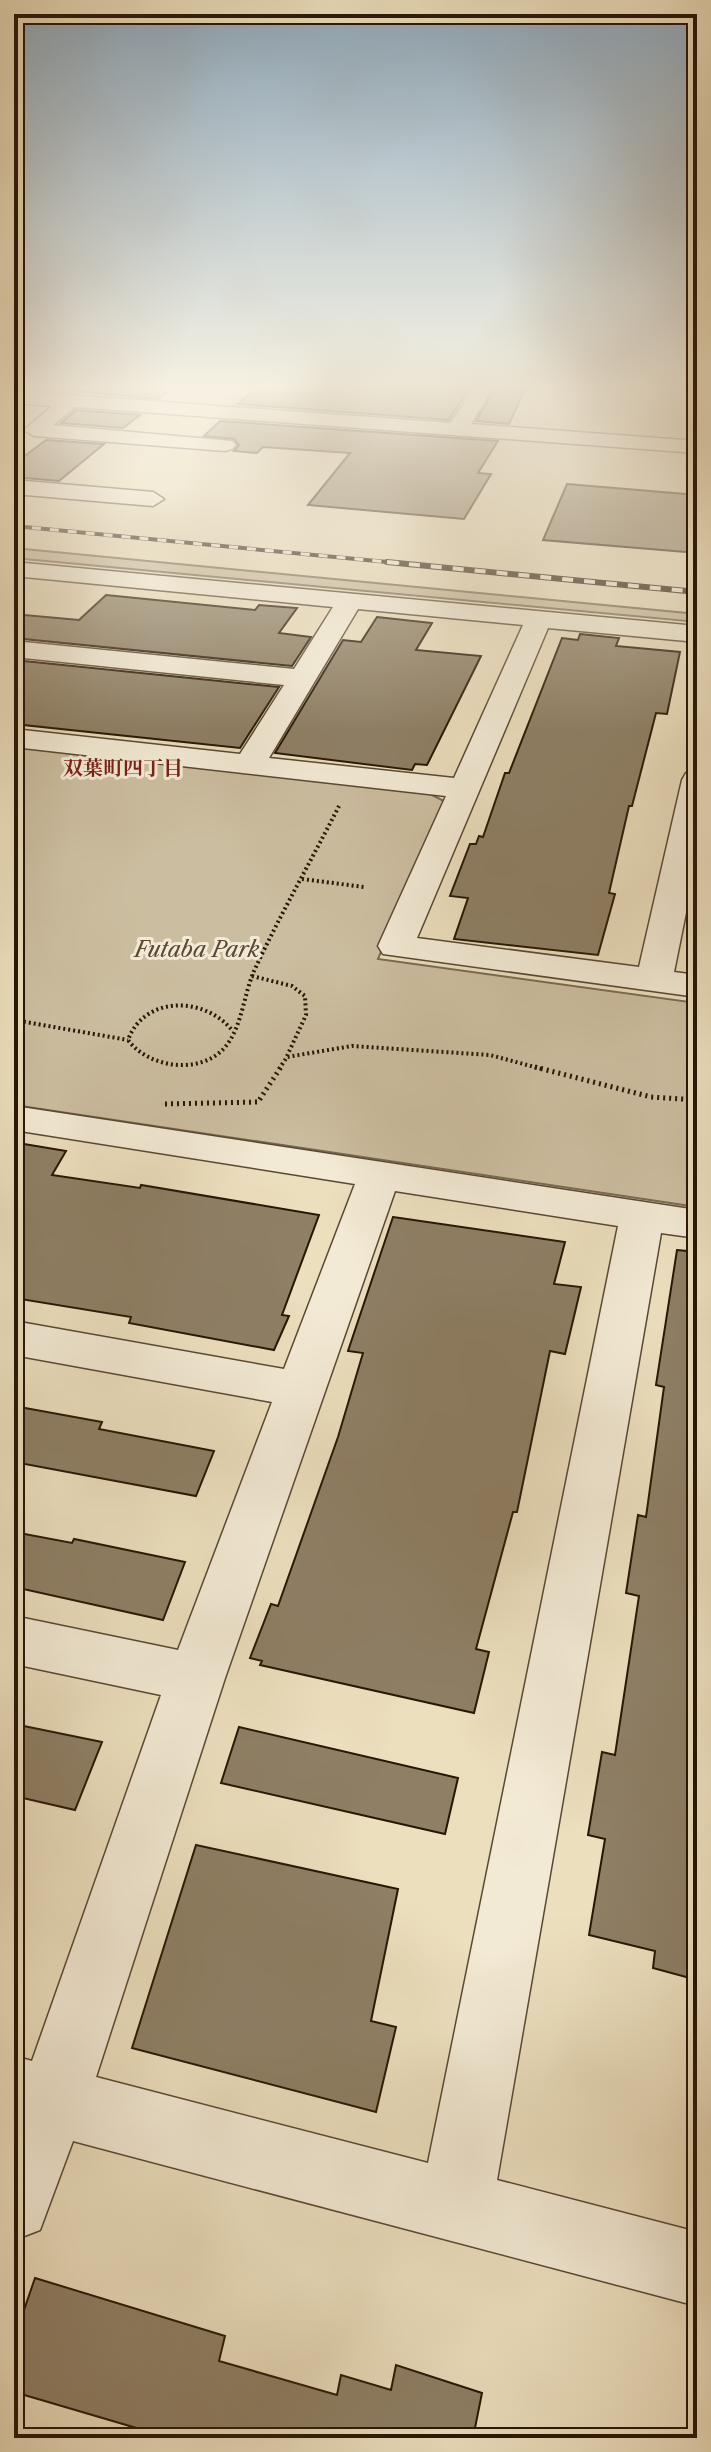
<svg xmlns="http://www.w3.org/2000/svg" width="711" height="2452" viewBox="0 0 711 2452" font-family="'Libre Caslon Text','Noto Serif JP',serif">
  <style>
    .green { fill: #cbbd9f; stroke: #7a6a52; stroke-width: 2 }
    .building { fill: #8e7f65; stroke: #281605; stroke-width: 2 }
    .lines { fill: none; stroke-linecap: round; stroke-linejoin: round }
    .minor-casing { stroke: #594833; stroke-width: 3 }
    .path-far1 { stroke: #281605; stroke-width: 4; stroke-dasharray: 2 3; stroke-linecap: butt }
    .path { stroke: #281605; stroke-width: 5; stroke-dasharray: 2 4; stroke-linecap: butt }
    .minor { fill: #f3ead5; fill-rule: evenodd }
    .rail-far1-casing { stroke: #281605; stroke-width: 4 }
    .rail-casing { stroke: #281605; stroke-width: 6 }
    .rail-far1 { stroke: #f3ead5; stroke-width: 3; stroke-dasharray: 9; stroke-linecap: butt }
    .rail { stroke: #f3ead5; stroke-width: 4; stroke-dasharray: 11; stroke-linecap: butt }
    .labels { text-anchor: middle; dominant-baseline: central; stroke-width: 6; stroke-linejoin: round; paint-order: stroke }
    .far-neighbourhood-label { font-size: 20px; font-weight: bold; fill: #7a1f14; stroke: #f3ead5 }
    .park-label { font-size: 22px; font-style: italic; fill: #594833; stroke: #f3ead5 }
  </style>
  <rect width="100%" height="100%" fill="#ecdfbe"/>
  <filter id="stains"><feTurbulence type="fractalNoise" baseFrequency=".0025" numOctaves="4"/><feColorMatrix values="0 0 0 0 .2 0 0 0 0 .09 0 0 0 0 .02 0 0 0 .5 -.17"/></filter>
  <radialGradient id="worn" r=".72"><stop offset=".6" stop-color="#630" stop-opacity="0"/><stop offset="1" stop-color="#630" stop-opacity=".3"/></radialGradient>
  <path class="green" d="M14 548 697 614V622L14 558Z
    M14 747 430 794 444 801 378 959 697 1003V1207L14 1105Z"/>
  <path class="building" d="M36 387H173L159 399Z
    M257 387 315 390V387H470L449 420 238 404Z
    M496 387H526L509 424 476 421Z
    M76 410 140 415 123 428 61 423Z
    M220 421 498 441 478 473 491 474 464 519 308 505 350 453 263 447 257 453 234 451 239 445 234 439 204 436Z
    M46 440 104 444 59 481 14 477V464Z
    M567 484 697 495V553L543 540Z
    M106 595 255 610 259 605 297 608 279 633 311 637 292 666 14 638V614L79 620Z
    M377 617 432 623 416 650 481 656 427 765 415 764 412 770 275 753 343 640 361 642Z
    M580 634 619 638 616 646 680 652 667 714 656 713 632 806H629L609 893 615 894 598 955 454 939 468 898 450 896 470 844H476L479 836 483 837 505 773H509L562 638 578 640Z
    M14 660 279 687 240 748 14 724Z
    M24 1144 66 1151 52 1175 140 1188 141 1185 319 1215 282 1315 289 1316 274 1350 129 1323 131 1317 14 1298V1159Z
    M393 1217 565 1242 554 1284 581 1287 565 1354 550 1351 517 1512H513L476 1649 489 1652 474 1713 260 1665 262 1661 250 1658 271 1604 278 1606 338 1437 363 1353 348 1351Z
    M677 1250 697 1252V1980L653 1968 655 1951 589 1935 605 1839 588 1835 602 1752 615 1755 639 1596 626 1593 638 1515 646 1517 664 1387 656 1385Z
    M14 1406 102 1422 99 1429 214 1451 196 1496 14 1462Z
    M14 1532 72 1543 74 1539 185 1562 163 1620 14 1587Z
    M14 1724 102 1742 75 1810 14 1796Z
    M239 1727 458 1778 445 1834 221 1783Z
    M196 1845 398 1889 371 2021 396 2027 376 2112 132 2048Z
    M35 2278 225 2336 219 2361 337 2395 341 2375 391 2390 396 2365 482 2393 473 2438H148L150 2432 14 2392V2339Z"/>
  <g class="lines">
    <g class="minor-casing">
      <path id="minor" d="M474 387H493L471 424 697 441V453L75 407 53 425 232 441 236 445 232 449 225 451 34 436 24 430 52 406 14 403V391L451 423Z
        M14 480 153 492 164 499 153 506 14 494Z
        M14 562 697 626V642L548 628 417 938 639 967 682 780 686 773 697 771V858L674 972 697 975V997L383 954 378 946 446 796 14 747V729L240 754 284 685 14 657V641L294 669 333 607 14 576ZM358 609 523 625 454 778 269 758Z
        M14 1106 697 1210V1238L661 1233 497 2180 697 2232V2306L73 2141 40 2230 14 2240V2056L32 2061 161 1695 14 1664V1616L178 1650 272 1402 14 1355V1321L284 1369 355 1184 14 1130ZM395 1191 618 1226 428 2163 96 2077 225 1678Z"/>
    </g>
    <path class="path-far1" d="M302 879 364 887
      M252 976 292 986 305 996 306 1015 287 1056
      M14 1020 128 1040
      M231 1029C203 996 144 996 128 1040 148 1068 202 1076 226 1046 242 1026 244 994 254 971 280 915 311 861 339 806
      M279 1069 287 1057 352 1046 490 1055 542 1069"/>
    <path class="path" d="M535 1067 651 1097 697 1100
      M165 1104 258 1102 281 1067"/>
    <use href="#minor" class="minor"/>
    <g class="rail-far1-casing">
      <path id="rail-far1" d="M14 526 408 564"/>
    </g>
    <g class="rail-casing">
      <path id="rail" d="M387 562 697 592"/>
    </g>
    <use href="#rail-far1" class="rail-far1"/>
    <use href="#rail" class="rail"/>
  </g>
  <linearGradient id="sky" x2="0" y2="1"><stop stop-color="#8faabe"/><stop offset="0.53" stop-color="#f6f1e2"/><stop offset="1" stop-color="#f6f1e2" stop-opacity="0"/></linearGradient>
  <rect width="711" height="731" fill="url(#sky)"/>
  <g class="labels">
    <g class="far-neighbourhood-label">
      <text x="123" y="768">双葉町四丁目</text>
    </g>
    <g class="park-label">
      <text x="197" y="949">Futaba Park</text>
    </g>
  </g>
  <rect width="711" height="2452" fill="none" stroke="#ecdfbe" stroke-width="48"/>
  <rect x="16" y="16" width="679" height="2420" fill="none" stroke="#281605" stroke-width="4"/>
  <rect x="24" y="24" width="663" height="2404" fill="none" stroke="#281605" stroke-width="2"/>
  <rect width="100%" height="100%" filter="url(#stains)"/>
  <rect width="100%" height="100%" fill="url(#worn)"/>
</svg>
